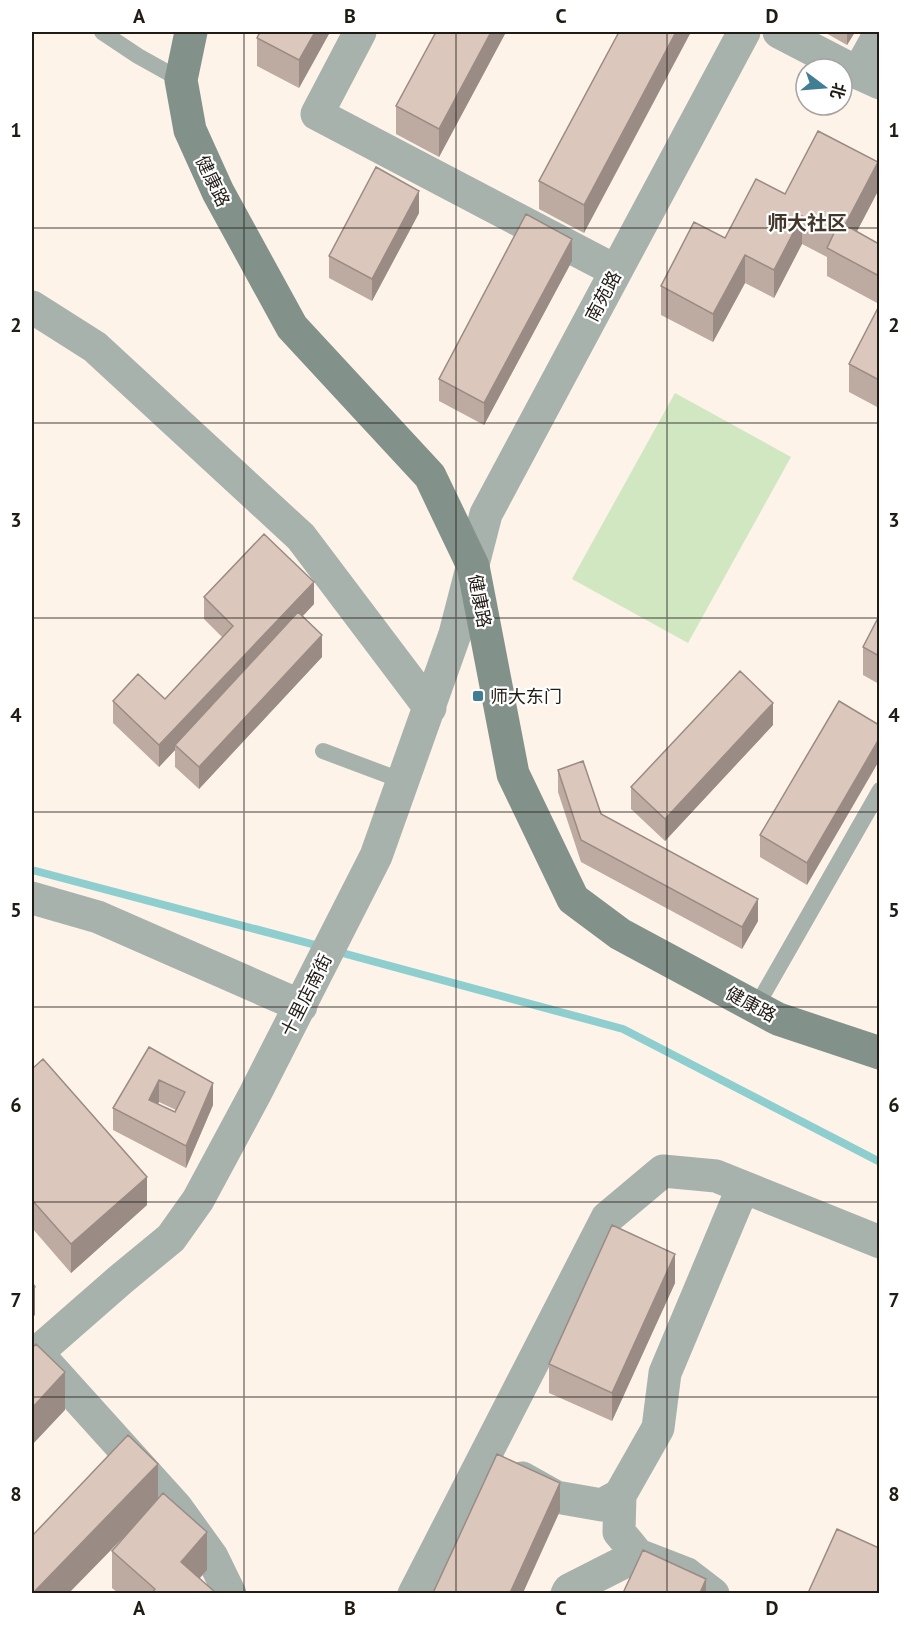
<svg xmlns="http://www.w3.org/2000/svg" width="911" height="1625" viewBox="0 0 911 1625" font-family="'PT Sans','Noto Sans SC',sans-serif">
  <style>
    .green { fill: #d0e7c2 }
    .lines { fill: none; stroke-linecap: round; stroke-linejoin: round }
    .stream { stroke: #8fcecf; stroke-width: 8 }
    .service { stroke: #a8b2ad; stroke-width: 16 }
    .minor { stroke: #a8b2ad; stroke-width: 33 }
    .secondary { stroke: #83918b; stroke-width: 33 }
    .wall { fill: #bdaba2; fill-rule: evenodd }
    .shaded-wall { fill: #9a8b84 }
    .building { fill: #dcc7bc; stroke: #9a8b84; stroke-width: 1.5; fill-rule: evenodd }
    .grid { fill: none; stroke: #211b15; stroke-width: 1.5; stroke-opacity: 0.55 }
    .poi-dot { fill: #407f93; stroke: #fff; stroke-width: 2 }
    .labels { text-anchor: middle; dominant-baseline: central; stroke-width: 4.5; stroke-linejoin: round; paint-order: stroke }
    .street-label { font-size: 18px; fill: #211b15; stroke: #fff }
    .poi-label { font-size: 18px; fill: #211b15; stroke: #fff; text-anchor: start }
    .neighbourhood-label { font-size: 20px; font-weight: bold; fill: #43372a; stroke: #fff }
    .neatline { fill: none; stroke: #211b15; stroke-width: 2 }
    .grid-label { font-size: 20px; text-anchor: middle; font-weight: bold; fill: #211b15 }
  </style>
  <rect width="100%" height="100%" fill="#fdf3e9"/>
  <path class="green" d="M675 393 791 457 688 643 572 579Z"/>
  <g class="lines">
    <path class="stream" d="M32 870 323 947
      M335 951 623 1029 880 1162"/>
    <path class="service" d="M102 32 138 56 181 80
      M323 751 403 781
      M756 1007 880 790"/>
    <path class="minor" d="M360 32 317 114 616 271
      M779 32 858 73
      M880 33 858 73 880 83
      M32 307 95 347 301 537 430 708
      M32 898 98 917 301 1006
      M37 1353 176 1507 212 1557 230 1594
      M32 1357 120 1280 171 1238 198 1200 255 1094 376 856 455 634 486 514 744 32
      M522 1478 556 1497 602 1505 620 1495 658 1428 665 1373 743 1187
      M620 1495 619 1532 638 1555
      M414 1594 607 1218 663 1171 716 1176 880 1242
      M567 1594 569 1590 638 1555 687 1574 713 1594"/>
    <path class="secondary" d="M191 32 181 80 190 130 218 192 292 327 430 476 473 566 513 774 573 899 620 934 778 1019 880 1053"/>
  </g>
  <path class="wall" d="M260 32H330L299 88 257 66V38Z
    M506 32 439 157 396 134V106Z
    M619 32 584 233 539 209V181Z
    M824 32H855L847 45Z
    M878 191 857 231 879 244V304L827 276V257L802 244 774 298 745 283 713 342 661 315V286L725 238 785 194Z
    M419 213 372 301 329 278V256Z
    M572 261 484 425 439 401V379Z
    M879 306V408L849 392V364Z
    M204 597 314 604 303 616 322 657 199 789 175 767V750L159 767 113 723V701L165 699 223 638 204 619Z
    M879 616V684L863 675V647Z
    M839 701 807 885 760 857V835Z
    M773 725 665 841 631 809V787Z
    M558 770 601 814 758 921 742 949 581 862 558 792Z
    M149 1047 213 1105 186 1168 113 1130V1108ZM159 1102 176 1110 175 1112 158 1104Z
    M32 1069 147 1205 71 1273 32 1228Z
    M675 1283 612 1421 549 1393V1364Z
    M158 1499 207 1570 199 1579 216 1593H118L112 1588V1551Z"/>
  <path class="shaded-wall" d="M315 32H330L299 88V60Z
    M491 32H506L439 157V129Z
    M676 32H691L584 233V205Z
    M847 32H855L847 45Z
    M878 162V191L845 254V225Z
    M419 191V213L372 301V279Z
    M802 216V244L774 298V270Z
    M572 239V261L484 425V403Z
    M745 255V283L713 342V314Z
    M314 582V604L178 747 175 745V750L159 767V745Z
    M322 635V657L199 789V767Z
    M773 703V725L665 841V819Z
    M879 739V761L807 885V863Z
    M758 899V921L742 949V927Z
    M159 1080V1102L149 1122V1100Z
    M213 1083V1105L186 1168V1146Z
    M147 1177V1205L71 1273V1244Z
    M675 1254V1283L612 1421V1393Z
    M35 1287V1315L32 1318V1290Z
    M65 1372V1410L32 1445V1408Z
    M158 1464V1502L69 1593H33Z
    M560 1483V1511L523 1593H510Z
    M207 1532V1570L186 1593 181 1562Z
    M706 1579V1593H700Z"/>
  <path class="building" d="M260 32H315L299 60 257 38Z
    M436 32H491L439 129 396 106Z
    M619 32H676L584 205 539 181Z
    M818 131 878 162 845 225 879 244V276L827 248 834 233 802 216 774 270 745 255 713 314 661 286 694 222 725 238 756 179 785 194Z
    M376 167 419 191 372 279 329 256Z
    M526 214 572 239 484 403 439 379Z
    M879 306V380L849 364Z
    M264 534 314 582 159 745 113 701 138 674 165 699 233 626 204 597Z
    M298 612 322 635 199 767 175 745Z
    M879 616V656L863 647Z
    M740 671 773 703 665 819 631 787Z
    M839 701 879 725V739L807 863 760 835Z
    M583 761 601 814 758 899 742 927 581 840 558 770Z
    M149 1047 213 1083 186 1146 113 1108ZM159 1080 185 1092 175 1112 149 1100Z
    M43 1059 147 1177 71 1244 32 1200V1069Z
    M612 1225 675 1254 612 1393 549 1364Z
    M32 1282 35 1287 32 1290Z
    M36 1344 65 1372 32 1408V1348Z
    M128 1435 158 1464 33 1593H32V1536Z
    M497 1454 560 1483 510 1593H433Z
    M163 1493 207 1532 181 1562 216 1593H152L155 1589 112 1551Z
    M837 1529 879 1548V1593H808Z
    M643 1550 706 1579 700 1593H623Z"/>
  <path class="grid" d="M244 32V1594M456 32V1594M667 32V1594M32 228H880M32 423H880M32 618H880M32 812H880M32 1007H880M32 1202H880M32 1397H880"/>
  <rect class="poi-dot" x="472" y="690" width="12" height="12" rx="3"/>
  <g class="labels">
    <g class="street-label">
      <text transform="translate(213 181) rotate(64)">健康路</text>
      <text transform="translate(603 296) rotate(-62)">南苑路</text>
      <text transform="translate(480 601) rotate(79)">健康路</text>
      <text transform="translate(306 995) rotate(-63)">十里店南街</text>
      <text transform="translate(751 1004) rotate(28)">健康路</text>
    </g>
    <g class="poi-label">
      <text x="490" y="696">师大东门</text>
    </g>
    <g class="neighbourhood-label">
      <text x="807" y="223">师大社区</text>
    </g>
  </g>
  <rect width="911" height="1625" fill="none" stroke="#ffffff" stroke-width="66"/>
  <g transform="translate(824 87) rotate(106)"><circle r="28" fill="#ffffff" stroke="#a6a4a1" stroke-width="1.5"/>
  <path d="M0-4.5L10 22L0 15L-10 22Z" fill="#407f93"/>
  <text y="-9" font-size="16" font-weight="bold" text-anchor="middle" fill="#211b15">北</text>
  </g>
  <rect x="33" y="33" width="845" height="1559" class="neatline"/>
  <g class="grid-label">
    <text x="139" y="23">A</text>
    <text x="350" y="23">B</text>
    <text x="561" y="23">C</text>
    <text x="772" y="23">D</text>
    <text x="16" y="137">1</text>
    <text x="894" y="137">1</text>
    <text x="16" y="332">2</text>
    <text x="894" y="332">2</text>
    <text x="16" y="527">3</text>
    <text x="894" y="527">3</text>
    <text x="16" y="722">4</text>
    <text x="894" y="722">4</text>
    <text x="16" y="917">5</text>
    <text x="894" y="917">5</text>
    <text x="16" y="1112">6</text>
    <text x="894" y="1112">6</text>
    <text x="16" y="1307">7</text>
    <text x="894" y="1307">7</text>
    <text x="16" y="1501">8</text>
    <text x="894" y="1501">8</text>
    <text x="139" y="1615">A</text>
    <text x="350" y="1615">B</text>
    <text x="561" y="1615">C</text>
    <text x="772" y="1615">D</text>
  </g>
</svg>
